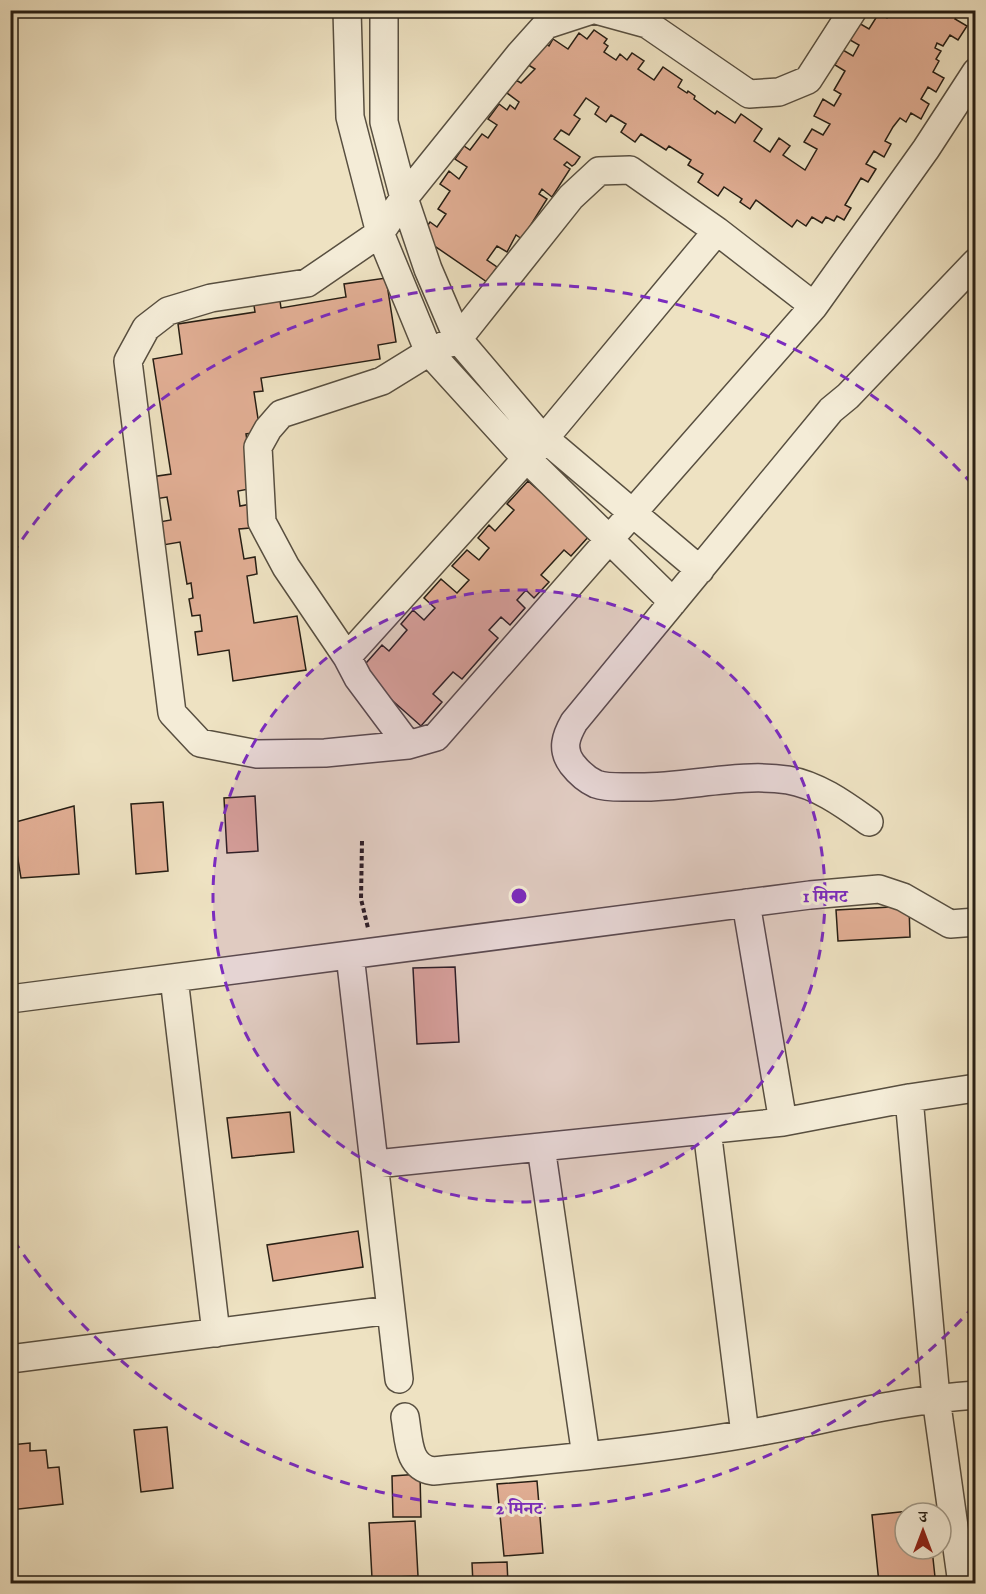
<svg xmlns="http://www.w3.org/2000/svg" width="986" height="1594" viewBox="0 0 986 1594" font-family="'IM FELL English','Noto Serif Devanagari',serif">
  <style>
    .building { fill: #e1ae94; stroke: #261e14; stroke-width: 1.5 }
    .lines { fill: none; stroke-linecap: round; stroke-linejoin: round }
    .minor-casing { stroke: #584f40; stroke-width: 30 }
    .path { stroke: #261e14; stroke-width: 4; stroke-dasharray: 4.5 3; stroke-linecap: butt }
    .minor { stroke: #f4ecd7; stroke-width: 27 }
    .ring { fill: none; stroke: #7b2cbf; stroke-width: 3; stroke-dasharray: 10 8 }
    .centre { fill: #7b2cbf; stroke: #f4ecd7; stroke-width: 3 }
    .ring-label { font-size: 18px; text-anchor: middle; font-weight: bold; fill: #7b2cbf; stroke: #f4ecd7; stroke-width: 6; stroke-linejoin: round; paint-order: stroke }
  </style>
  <rect width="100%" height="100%" fill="#eee2c2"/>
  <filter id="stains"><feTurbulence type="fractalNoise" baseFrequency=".00333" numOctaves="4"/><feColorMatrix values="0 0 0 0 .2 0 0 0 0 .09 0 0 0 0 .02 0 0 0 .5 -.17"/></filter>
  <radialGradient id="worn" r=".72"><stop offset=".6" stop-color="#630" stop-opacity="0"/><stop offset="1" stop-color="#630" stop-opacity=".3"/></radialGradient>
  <path class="building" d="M891 10H954L959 13 955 19 967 26 958 40 950 35 943 46 937 43 935 48 941 51 936 59 939 61 933 72 944 78 936 92 928 87 921 99 929 104 921 119 911 113 906 122 900 118 893 127 885 141 891 144 884 157 874 151 866 164 876 169 868 182 861 178 845 205 851 208 844 220 837 216 834 221 826 217 822 223 812 217 806 226 797 220 792 227 756 200 750 209 740 202 742 199 724 187 718 196 698 182 703 174 688 165 691 160 669 146 666 150 641 134 635 142 621 132 626 124 611 115 606 122 595 114 599 107 586 98 574 115 580 119 569 135 561 130 554 139 580 157 575 164 572 166 567 162 564 165 570 169 552 197 542 189 539 194 547 199 522 239 516 235 507 252 497 246 487 260 497 267 487 282 420 236 430 222 437 227 446 214 438 209 450 191 440 184 449 171 459 179 467 167 455 159 464 146 470 150 482 134 488 138 497 125 488 119 499 104 507 110 510 105 515 109 519 102 507 93 516 80 521 83 535 69 525 63 541 40 549 46 553 39 568 49 579 33 587 39 594 30 607 39 604 43 608 46 604 52 616 60 620 54 627 60 632 53 644 61 638 69 654 80 663 67 682 80 678 87 687 93 688 91 695 96 694 99 715 114 717 111 735 123 741 114 762 129 754 141 770 152 779 138 790 146 783 155 805 170 817 149 804 142 812 129 823 135 830 124 814 116 823 99 834 106 841 94 834 90 845 71 835 65 843 50 853 56 859 45 850 40 859 23 869 29 879 13 887 18Z
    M386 278 396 342 378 345 380 359 261 378 263 391 254 392 260 432 246 434 254 488 238 491 240 506 256 503 248 519 250 528 239 529 244 559 255 557 257 574 247 576 254 623 297 616 306 670 233 681 229 650 198 655 195 632 202 631 200 615 192 616 189 599 193 598 191 583 187 584 180 542 163 545 159 522 171 520 167 497 155 499 151 477 171 474 153 359 182 354 178 324 255 312 253 299 279 294 281 308 346 297 344 284Z
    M528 481 590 535 571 556 564 550 541 575 549 582 534 598 526 590 517 600 525 608 510 625 501 617 489 630 498 638 462 679 453 672 433 694 442 702 421 726 359 671 382 645 389 651 407 630 401 624 413 610 424 620 435 608 424 598 441 579 457 593 469 580 452 566 467 550 479 560 489 548 478 538 489 525 495 531 514 510 507 504Z
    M255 796 258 851 227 853 224 798Z
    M163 802 168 871 136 874 131 804Z
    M74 806 79 874 21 878 12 823Z
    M909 906 910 937 838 941 836 910Z
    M455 967 459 1042 417 1044 413 968Z
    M290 1112 294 1152 232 1158 227 1118Z
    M358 1231 363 1267 273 1281 267 1245Z
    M167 1427 173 1488 141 1492 134 1430Z
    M30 1443V1451L46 1450 48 1468 59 1467 63 1504 10 1510V1445Z
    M420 1474 421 1517H393L392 1476Z
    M537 1481 543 1553 504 1556 497 1484Z
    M928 1509V1513H905V1549H932L935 1577 879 1583 872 1515Z
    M415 1521 418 1576 372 1578 369 1523Z
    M507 1562 508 1584H473L472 1563Z"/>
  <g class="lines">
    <g class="minor-casing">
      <path id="minor" d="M347 10 350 117 380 233 429 352 521 453 673 602
        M384 10V122L404 198 428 269 458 339 537 432 700 570
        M592 10 546 25 520 54 404 198 380 233 307 283 211 298 168 311 146 328 128 361 172 713 200 743 257 754 325 753 408 745 358 678 347 657 286 567 262 522 258 447 268 429 281 414 382 381 429 352 458 339 571 197 599 171 630 170 717 231 814 306
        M596 10 647 24 749 94 779 92 808 80 853 10
        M347 657 544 439 717 231
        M408 745 436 737 814 306 926 149 976 72
        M869 822C845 805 818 785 788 780 737 772 684 789 632 787 621 787 607 788 596 784 585 779 579 773 572 764 561 749 566 736 574 722L831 410 848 396 976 262
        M746 903 783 1122
        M350 955 399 1379
        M174 978 216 1333
        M10 999 810 895 879 889 903 897 950 924 976 922
        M909 1098 936 1398 962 1584
        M707 1130 745 1434
        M541 1147 586 1456
        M376 1164 783 1122 909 1098 976 1088
        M10 1359 390 1310
        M405 1417C409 1439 407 1467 433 1471 538 1461 642 1452 746 1434 822 1421 898 1400 976 1395"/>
    </g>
    <path class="path" d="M362 841 361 899 368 928"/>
    <use href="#minor" class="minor"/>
  </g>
  <circle cx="519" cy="896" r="306" fill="#7b2cbf" fill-opacity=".12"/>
  <g class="ring">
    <circle cx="519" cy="896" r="306"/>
    <path d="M974 1306A612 612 0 0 1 12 1238M12 554A612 612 0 0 1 974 486"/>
  </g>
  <circle cx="519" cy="896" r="9" class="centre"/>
  <g class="ring-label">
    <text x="825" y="902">1 मिनट</text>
    <text x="519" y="1514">2 मिनट</text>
  </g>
  <rect width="986" height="1594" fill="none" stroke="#eee2c2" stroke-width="36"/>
  <rect x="12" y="12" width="962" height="1570" fill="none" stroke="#261e14" stroke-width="3"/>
  <rect x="18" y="18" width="950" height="1558" fill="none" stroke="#261e14" stroke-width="1.5"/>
  <g transform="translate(923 1531)"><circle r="28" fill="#f4ecd7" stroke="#a29a89" stroke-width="1.5"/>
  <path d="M0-4.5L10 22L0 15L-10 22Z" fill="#8f2418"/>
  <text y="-9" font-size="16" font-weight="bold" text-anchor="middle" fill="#261e14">उ</text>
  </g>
  <rect width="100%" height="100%" filter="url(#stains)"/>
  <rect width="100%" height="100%" fill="url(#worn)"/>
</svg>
